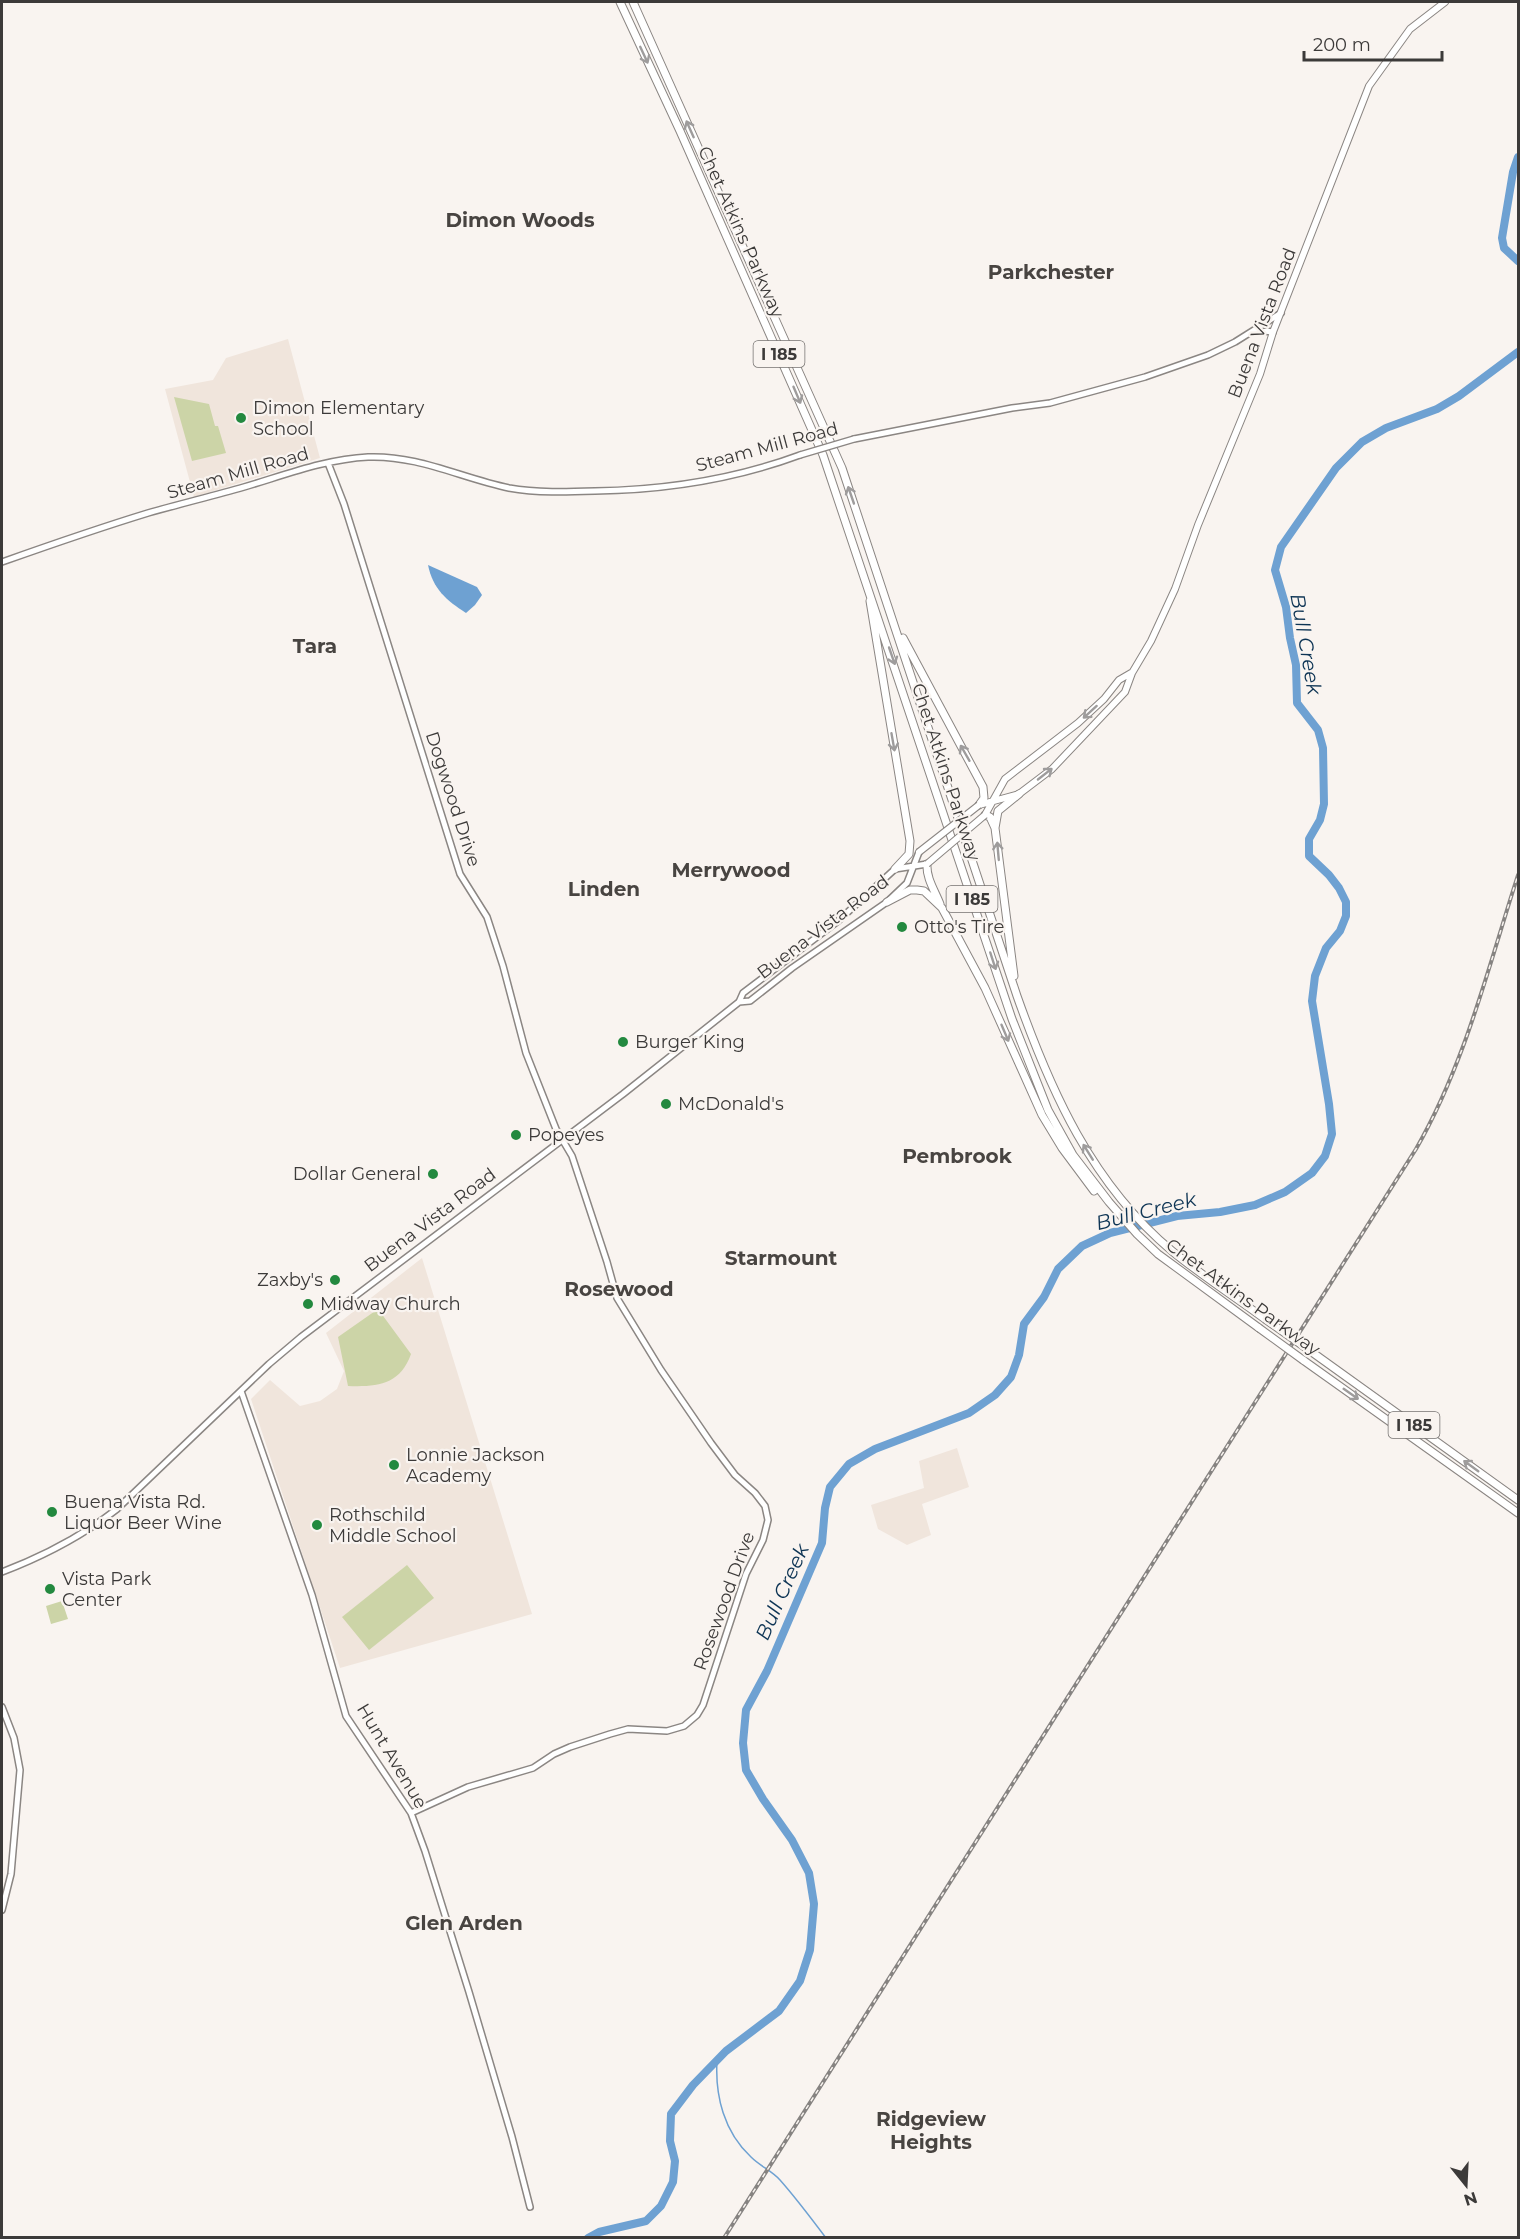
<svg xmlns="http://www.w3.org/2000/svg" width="1520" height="2239" viewBox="0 0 1520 2239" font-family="Montserrat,sans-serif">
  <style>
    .built { fill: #f0e5dc }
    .green { fill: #ccd4a7 }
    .water { fill: #6ea1d2 }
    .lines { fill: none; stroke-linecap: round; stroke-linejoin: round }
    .stream { stroke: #6ea1d2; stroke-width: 1.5 }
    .river { stroke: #6ea1d2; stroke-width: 8 }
    .secondary-casing { stroke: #8b8683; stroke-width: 8 }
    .primary-casing { stroke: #8b8683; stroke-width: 8 }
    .highway-casing { stroke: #8b8683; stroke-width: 9 }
    .secondary { stroke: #fff; stroke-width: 5 }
    .primary { stroke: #fff; stroke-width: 6 }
    .highway { stroke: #fff; stroke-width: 7 }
    .rail-casing { stroke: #868381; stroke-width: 4 }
    .rail { stroke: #f9f4f0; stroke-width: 1.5; stroke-dasharray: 4.5; stroke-linecap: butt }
    .secondary-bridge-casing { stroke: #8b8683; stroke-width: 8; stroke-linecap: butt }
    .primary-bridge-casing { stroke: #8b8683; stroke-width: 8; stroke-linecap: butt }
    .highway-bridge-casing { stroke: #8b8683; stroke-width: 9; stroke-linecap: butt }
    .secondary-bridge { stroke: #fff; stroke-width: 5 }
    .primary-bridge { stroke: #fff; stroke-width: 6 }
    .highway-bridge { stroke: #fff; stroke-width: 7 }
    .oneway { stroke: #9e9c9c }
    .poi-dot { fill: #23893f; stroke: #f9f4f0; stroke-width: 2 }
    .labels { text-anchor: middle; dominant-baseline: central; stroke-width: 4.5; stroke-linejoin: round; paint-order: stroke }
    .shield { fill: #f9f4f0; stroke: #757270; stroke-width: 1.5 }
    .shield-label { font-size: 16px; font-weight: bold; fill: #3c3a39 }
    .street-label { font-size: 18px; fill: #3c3a39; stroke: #f9f4f0 }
    .poi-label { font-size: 18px; fill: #3c3a39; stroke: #f9f4f0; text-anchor: start }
    .neighbourhood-label { font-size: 20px; font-weight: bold; fill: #484441; stroke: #f9f4f0 }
    .water-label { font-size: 20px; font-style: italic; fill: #0d3454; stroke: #f9f4f0 }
  </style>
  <rect width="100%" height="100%" fill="#f9f4f0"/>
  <path class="built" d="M288 339 320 458 194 497 165 389 213 380 226 358Z
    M422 1258 532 1614 340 1668 251 1399 270 1380 300 1406 320 1401 337 1389 344 1371 326 1333Z
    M957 1448 969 1487 922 1504 931 1535 907 1545 878 1529 871 1505 924 1488 919 1461Z"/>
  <path class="green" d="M174 397 209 404 215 426H218L226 453 192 461Z
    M378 1309 411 1354C400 1385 377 1387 348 1386L338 1337Z
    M407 1565 434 1598 369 1650 342 1617Z
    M62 1601 68 1619 51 1624 46 1606Z"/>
  <path class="water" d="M428 565 477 587 482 595 475 605 466 613C446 600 433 589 428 565Z"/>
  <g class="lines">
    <path class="stream" d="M717 2061C715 2096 724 2132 751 2157 760 2166 772 2171 780 2180 796 2198 811 2218 826 2238"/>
    <path class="river" d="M1518 157 1513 172 1502 238 1504 248 1518 261
      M588 2238 599 2232 646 2221 661 2206 673 2182 675 2161 670 2141 671 2114 693 2085 726 2051 779 2011 800 1981 810 1950 814 1904 809 1873 792 1840 763 1799 746 1770 743 1743 746 1710 767 1671 822 1543 825 1508 830 1487 849 1464 875 1449 969 1413 995 1395 1011 1377 1019 1355 1024 1324 1044 1297 1058 1269 1082 1246 1110 1233 1177 1216 1220 1212 1255 1205 1285 1192 1312 1173 1325 1156 1332 1134 1329 1104 1312 1001 1315 976 1326 948 1340 931 1346 916V902L1339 888 1329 875 1309 856V839L1320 820 1324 804 1323 748 1318 730 1297 703 1296 665 1290 638 1286 607 1275 570 1281 547 1336 468 1362 442 1386 428 1437 409 1459 396 1518 352"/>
    <g class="secondary-casing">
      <path id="secondary" d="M1256 330 1273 332
        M854 439 1012 408 1050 403 1145 377 1208 355 1235 342 1281 313
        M328 463 344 504 460 874 487 917 503 966 526 1053 556 1129 572 1156 607 1262 617 1298 661 1370 711 1443 735 1475 755 1493 765 1506 768 1520 763 1540 746 1574 703 1705 697 1715 684 1726 667 1731 628 1729 610 1734 570 1747 554 1754 533 1768 468 1787 411 1813
        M2 562C50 545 99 528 148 513 180 504 212 496 244 487 285 475 326 459 368 457 418 455 461 478 509 488 537 493 567 492 595 491 664 490 735 479 800 455
        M739 1002 750 1001 792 968 887 902 907 883 919 852
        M241 1391 312 1595 346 1716 411 1813 425 1851 469 1992 512 2137 530 2207
        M2 1572C44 1556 81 1537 117 1509L269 1364 301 1337 623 1094 739 1002 743 993 838 921 895 869 927 864
        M2 1707 14 1738 20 1770 11 1874 2 1910"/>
    </g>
    <g class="primary-casing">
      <path id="primary" d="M979 805 1019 794 1052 769 1125 692 1132 673 1151 641 1175 589 1198 525 1260 374 1273 332 1369 86 1410 29 1445 2
        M985 815 1005 779 1078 723 1104 699 1119 680 1131 673"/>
    </g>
    <g class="highway-casing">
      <path id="highway" d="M620 2 680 131 823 455 1012 1019 1048 1110 1073 1155 1109 1202 1137 1234 1158 1254 1259 1328
        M633 2 842 468 1017 996C1051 1092 1092 1184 1172 1251 1201 1275 1234 1296 1265 1319
        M870 601 910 841 909 854 895 869
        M903 638 983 787 984 798 979 805
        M985 815 990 817 995 828 1014 976
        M995 828 998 811 1019 794
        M927 864C926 878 935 891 940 904
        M887 902 910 890H917L924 891 942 908 985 988 1042 1115 1062 1148 1094 1191
        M1309 1350 1518 1500
        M1303 1360 1518 1513"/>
    </g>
    <use href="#secondary" class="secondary"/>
    <use href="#primary" class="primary"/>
    <use href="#highway" class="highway"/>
    <g class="rail-casing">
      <path id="rail" d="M724 2238 1416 1149C1465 1064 1488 968 1518 875"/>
    </g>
    <use href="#rail" class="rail"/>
    <g class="secondary-bridge-casing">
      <path id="secondary-bridge" d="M800 455 854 439"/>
    </g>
    <g class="primary-bridge-casing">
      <path id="primary-bridge" d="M919 852 979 805
        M927 864 985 815"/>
    </g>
    <g class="highway-bridge-casing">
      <path id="highway-bridge" d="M1265 1319 1309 1350
        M1259 1328 1303 1360"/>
    </g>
    <use href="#secondary-bridge" class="secondary-bridge"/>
    <use href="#primary-bridge" class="primary-bridge"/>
    <use href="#highway-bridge" class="highway-bridge"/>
  </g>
  <defs><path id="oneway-shaft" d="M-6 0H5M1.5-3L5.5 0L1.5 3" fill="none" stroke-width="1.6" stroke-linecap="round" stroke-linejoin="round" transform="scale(1.5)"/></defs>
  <g class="oneway">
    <use href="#oneway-shaft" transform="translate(644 55) rotate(65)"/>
    <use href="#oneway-shaft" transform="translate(690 129) rotate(-114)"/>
    <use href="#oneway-shaft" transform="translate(797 395) rotate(67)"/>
    <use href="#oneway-shaft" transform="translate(851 495) rotate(-109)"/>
    <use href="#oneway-shaft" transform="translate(892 656) rotate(71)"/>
    <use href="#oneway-shaft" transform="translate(1090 712) rotate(138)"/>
    <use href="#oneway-shaft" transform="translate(893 742) rotate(80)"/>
    <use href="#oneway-shaft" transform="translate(965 753) rotate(-120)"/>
    <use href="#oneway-shaft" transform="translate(1045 774) rotate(-38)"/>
    <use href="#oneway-shaft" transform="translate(998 851) rotate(-95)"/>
    <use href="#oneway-shaft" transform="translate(993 961) rotate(72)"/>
    <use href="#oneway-shaft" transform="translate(1005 1033) rotate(67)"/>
    <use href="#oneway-shaft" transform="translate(1088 1152) rotate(-122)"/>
    <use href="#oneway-shaft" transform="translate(1351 1394) rotate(35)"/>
    <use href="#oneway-shaft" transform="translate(1471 1466) rotate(-144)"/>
  </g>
  <g class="poi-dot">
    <circle cx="241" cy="418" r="6"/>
    <circle cx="902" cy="927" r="6"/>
    <circle cx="623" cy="1042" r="6"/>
    <circle cx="666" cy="1104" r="6"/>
    <circle cx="516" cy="1135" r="6"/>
    <circle cx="433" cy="1174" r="6"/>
    <circle cx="335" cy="1280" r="6"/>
    <circle cx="308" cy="1304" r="6"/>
    <circle cx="394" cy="1465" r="6"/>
    <circle cx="52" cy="1512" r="6"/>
    <circle cx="317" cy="1525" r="6"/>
    <circle cx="50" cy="1589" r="6"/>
  </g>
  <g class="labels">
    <g class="shield">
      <rect x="753.5" y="341" width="51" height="26" rx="4.5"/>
      <rect x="946.5" y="886" width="51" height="26" rx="4.5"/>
      <rect x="1388.5" y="1412" width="51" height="26" rx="4.5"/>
    </g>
    <g class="shield-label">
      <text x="779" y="354">I 185</text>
      <text x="972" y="899">I 185</text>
      <text x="1414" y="1425">I 185</text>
    </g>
    <g class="street-label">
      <text transform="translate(741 232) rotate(66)">Chet Atkins Parkway</text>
      <text transform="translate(1262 323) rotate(-69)">Buena Vista Road</text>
      <text transform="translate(767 447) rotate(-15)">Steam Mill Road</text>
      <text transform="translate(238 473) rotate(-16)">Steam Mill Road</text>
      <text transform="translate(946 772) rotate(72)">Chet Atkins Parkway</text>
      <text transform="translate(453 799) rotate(72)">Dogwood Drive</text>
      <text transform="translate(823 927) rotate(-37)">Buena Vista Road</text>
      <text transform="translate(430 1220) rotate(-37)">Buena Vista Road</text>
      <text transform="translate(1243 1297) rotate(36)">Chet Atkins Parkway</text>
      <text transform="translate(724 1601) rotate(-70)">Rosewood Drive</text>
      <text transform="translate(392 1756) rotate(59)">Hunt Avenue</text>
    </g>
    <g class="poi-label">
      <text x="253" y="408">Dimon Elementary<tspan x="253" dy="21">School</tspan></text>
      <text x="914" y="927">Otto's Tire</text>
      <text x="635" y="1042">Burger King</text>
      <text x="678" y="1104">McDonald's</text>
      <text x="528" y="1135">Popeyes</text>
      <text x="421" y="1174" text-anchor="end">Dollar General</text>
      <text x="323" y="1280" text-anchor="end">Zaxby's</text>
      <text x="320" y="1304">Midway Church</text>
      <text x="406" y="1455">Lonnie Jackson<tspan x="406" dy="21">Academy</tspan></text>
      <text x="64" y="1502">Buena Vista Rd.<tspan x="64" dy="21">Liquor Beer Wine</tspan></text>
      <text x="329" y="1515">Rothschild<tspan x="329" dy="21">Middle School</tspan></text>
      <text x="62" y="1579">Vista Park<tspan x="62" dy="21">Center</tspan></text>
    </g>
    <g class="neighbourhood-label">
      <text x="520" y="220">Dimon Woods</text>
      <text x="1051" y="272">Parkchester</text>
      <text x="315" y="646">Tara</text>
      <text x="731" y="870">Merrywood</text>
      <text x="604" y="889">Linden</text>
      <text x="957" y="1156">Pembrook</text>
      <text x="781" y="1258">Starmount</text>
      <text x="619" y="1289">Rosewood</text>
      <text x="464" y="1923">Glen Arden</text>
      <text x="931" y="2119">Ridgeview<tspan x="931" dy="23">Heights</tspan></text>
    </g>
    <g class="water-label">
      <text transform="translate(1306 644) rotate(80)">Bull Creek</text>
      <text transform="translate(1146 1211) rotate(-14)">Bull Creek</text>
      <text transform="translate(782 1592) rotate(-66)">Bull Creek</text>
    </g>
  </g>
  <rect width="1520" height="2239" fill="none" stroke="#3c3a39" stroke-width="6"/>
  <g transform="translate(1466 2185) rotate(162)" stroke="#f9f4f0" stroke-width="4.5" paint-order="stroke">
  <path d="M0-4.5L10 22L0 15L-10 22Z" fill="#3c3a39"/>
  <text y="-9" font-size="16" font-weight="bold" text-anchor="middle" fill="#3c3a39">N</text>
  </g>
  <path d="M1304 51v9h138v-9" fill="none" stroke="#3c3a39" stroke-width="3"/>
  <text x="1313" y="51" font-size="18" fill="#3c3a39" stroke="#f9f4f0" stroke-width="4.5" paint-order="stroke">200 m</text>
</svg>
